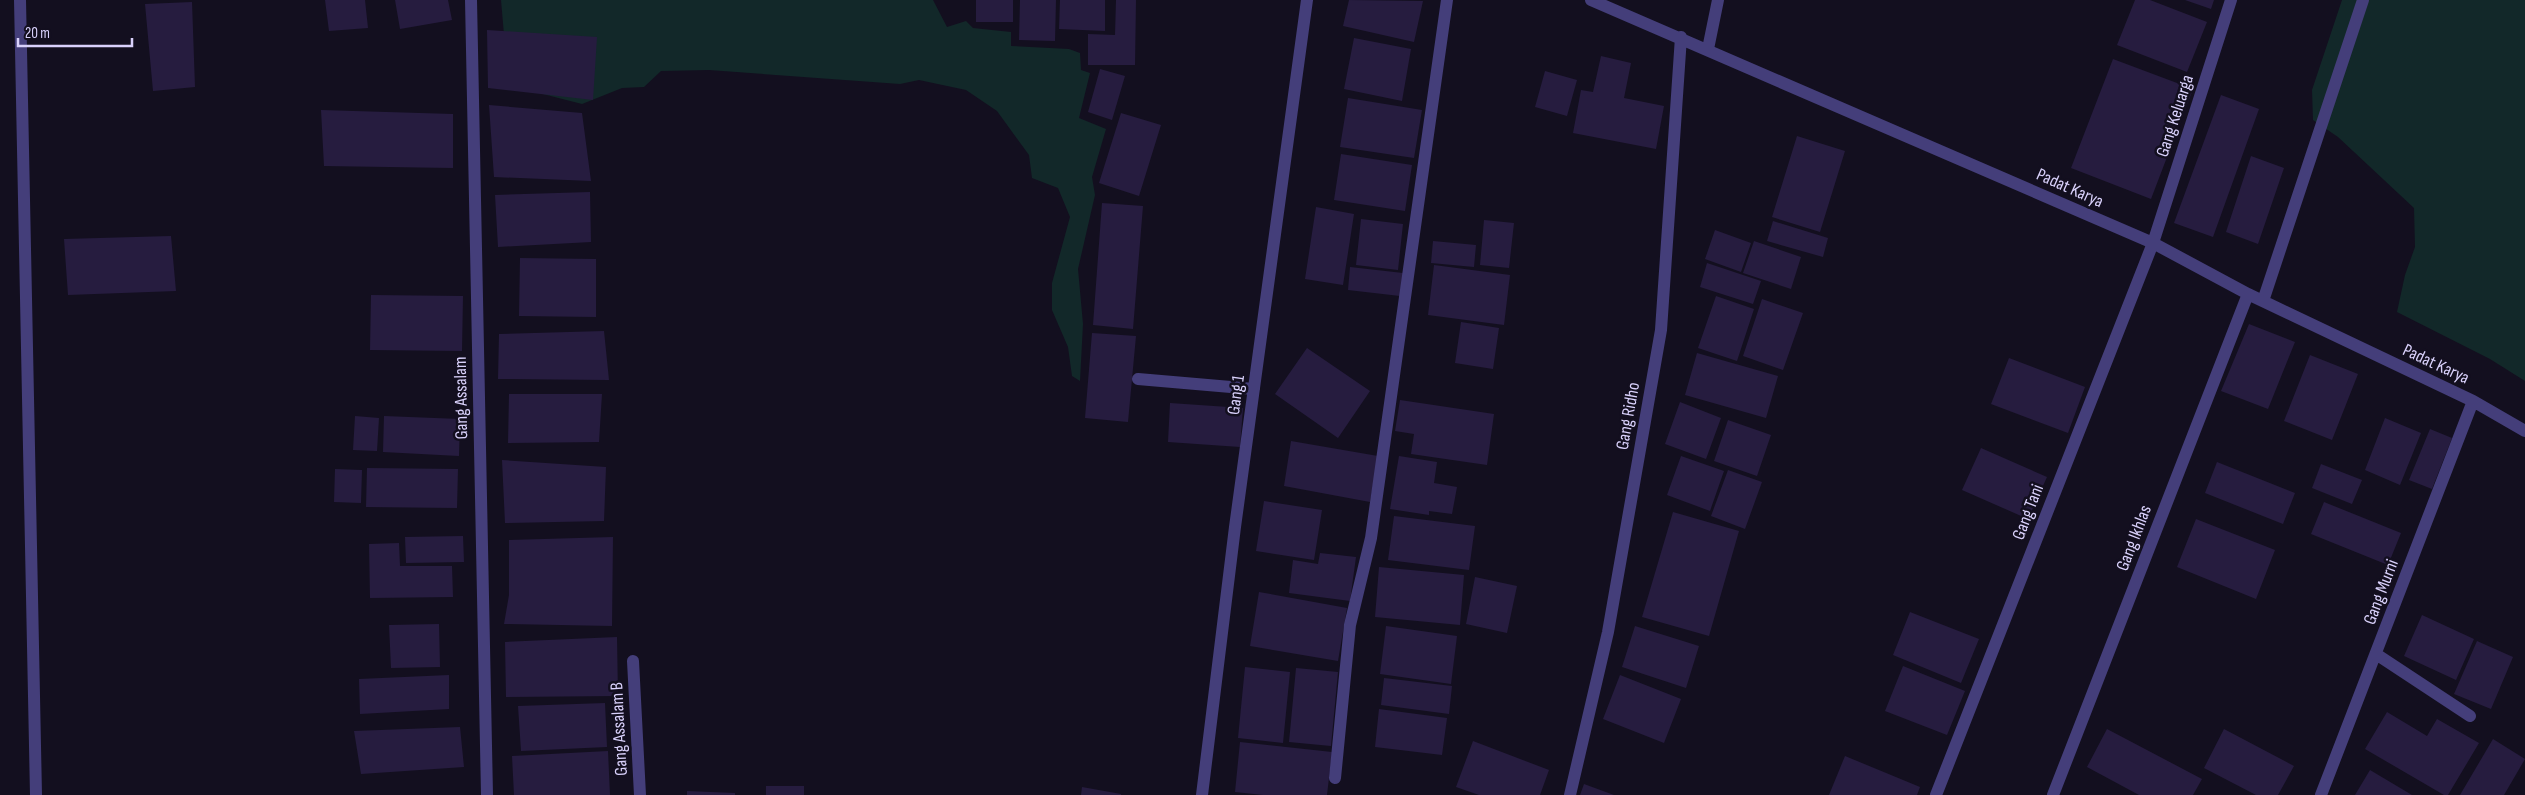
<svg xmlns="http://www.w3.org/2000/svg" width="2525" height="795" viewBox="0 0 2525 795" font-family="'Sofia Sans Condensed',sans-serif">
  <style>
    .green { fill: #122829 }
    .building { fill: #261c3f }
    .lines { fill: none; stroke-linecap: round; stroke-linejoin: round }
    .minor { stroke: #443e7a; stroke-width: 12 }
    .labels { text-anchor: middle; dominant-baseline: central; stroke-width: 5; stroke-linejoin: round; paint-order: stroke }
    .street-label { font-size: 18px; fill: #d9d1fb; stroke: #130f1f }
  </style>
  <rect width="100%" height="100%" fill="#130f1f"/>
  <path class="green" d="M501 0H933L947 27 966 21 973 28 1011 32V46L1069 49 1080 53 1081 70 1090 73 1079 118 1106 129 1092 177 1095 195 1078 269 1083 324 1080 381 1072 376 1068 347 1052 310V283L1070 217 1058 188 1032 178 1029 155 997 111 966 90 919 80 900 84 709 70 661 71 644 87 622 88 582 104 539 93 508 81Z
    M2342 0H2525V381L2490 359 2397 312 2405 275 2415 247 2414 208 2338 137 2313 120 2312 90Z"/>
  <path class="building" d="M325 0H365L368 28 329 31Z
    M395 0H448L452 20 400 29Z
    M976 0H1013V22H976Z
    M1020 0H1056L1055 41 1019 40Z
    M1060 0H1105V31L1059 29Z
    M1116 0H1136L1135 65H1088V34L1115 35Z
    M1349 0 1423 1 1414 42 1343 26Z
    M2135 0H2150L2207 22 2187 72 2117 45Z
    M2185 0H2214L2211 9Z
    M192 2 195 87 153 91 145 4Z
    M487 30 597 37 593 100 488 88Z
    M1354 38 1411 49 1402 101 1344 89Z
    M1601 56 1631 63 1624 98 1664 106 1656 149 1573 133 1581 90 1593 92Z
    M2113 59 2193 89 2151 199 2071 168Z
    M1100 69 1125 76 1112 120 1088 112Z
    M1545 71 1577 80 1567 116 1535 107Z
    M2221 95 2259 109 2213 237 2174 223Z
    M1348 98 1422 110 1414 158 1340 147Z
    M489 105 582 113 591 181 494 177Z
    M321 110 453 114V168L324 166Z
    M1121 113 1161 125 1139 196 1099 183Z
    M1797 136 1845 151 1820 232 1772 217Z
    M1341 154 1412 165 1405 211 1334 200Z
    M2251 156 2284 168 2258 244 2226 232Z
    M590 192 591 242 498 247 495 195Z
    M1102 203 1143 206 1133 329 1093 325Z
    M1316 207 1354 214 1343 285 1305 279Z
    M1361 219 1403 224 1398 270 1356 265Z
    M1484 220 1514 223 1509 268 1480 265Z
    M1773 221 1828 238 1823 257 1767 241Z
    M1715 230 1751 243 1741 272 1705 259Z
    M171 236 176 291 68 295 64 239Z
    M1433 241 1476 245 1474 267 1431 263Z
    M1754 241 1801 257 1791 289 1743 273Z
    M520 258 596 259V317L519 316Z
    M1707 263 1761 281 1753 304 1700 287Z
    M1434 265 1510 275 1504 325 1428 315Z
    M1350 267 1403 273 1400 296 1348 290Z
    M371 295 463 296 462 351 370 350Z
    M1716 296 1754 309 1737 361 1698 348Z
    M1762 299 1803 313 1783 370 1743 356Z
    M1461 322 1499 328 1493 369 1455 363Z
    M2249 324 2295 342 2268 409 2221 391Z
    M604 331 609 380 498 379 499 334Z
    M1092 333 1136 336 1128 422 1085 418Z
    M1307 348 1370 391 1338 438 1275 394Z
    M1697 353 1778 376 1766 418 1685 395Z
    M2310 355 2358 374 2332 440 2284 421Z
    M2009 358 2085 387 2068 433 1991 404Z
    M509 394H602L599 442 508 443Z
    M1400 400 1494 414 1487 465 1411 454 1414 434 1395 431Z
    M1680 402 1721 418 1706 459 1665 444Z
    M1170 403 1243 408 1240 447 1168 442Z
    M355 416 379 418 377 451 353 450Z
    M384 416 460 419 459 456 383 452Z
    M2385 418 2421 433 2400 485 2365 470Z
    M1728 420 1771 435 1757 476 1714 461Z
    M2430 429 2452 438 2432 489 2409 480Z
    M1291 441 1378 456 1370 502 1284 486Z
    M1981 448 2047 477 2028 519 1962 490Z
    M1399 456 1437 462 1434 483 1457 487 1452 514 1429 511V515L1390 509Z
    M1681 456 1724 471 1710 511 1667 495Z
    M502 460 606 467 604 521 505 523Z
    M2217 462 2295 493 2283 524 2205 493Z
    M2321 464 2362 480 2352 504 2312 488Z
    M367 468 458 469 457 508 366 507Z
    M335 469 362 470 361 503 334 502Z
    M1728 470 1762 482 1745 529 1711 516Z
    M1264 501 1322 510 1314 560 1256 551Z
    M2324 502 2401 533 2388 565 2311 534Z
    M1673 512 1739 531 1709 636 1642 617Z
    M1394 516 1475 526 1469 570 1388 560Z
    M2196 519 2275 550 2256 599 2177 567Z
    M463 536 464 562 406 563 405 537Z
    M613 537 612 626 504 624 509 595V540Z
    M399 543 400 566H452L453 597 370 598 369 544Z
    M1320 553 1356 557 1350 601 1289 593 1293 560 1318 564Z
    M1379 567 1464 575 1460 625 1375 617Z
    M1475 577 1517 586 1507 633 1466 624Z
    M1259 592 1347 608 1338 661 1250 646Z
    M1910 612 1979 639 1961 683 1893 655Z
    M2422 615 2474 639 2456 680 2404 656Z
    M439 624 440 667 391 668 389 625Z
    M1386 626 1457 636 1451 684 1380 674Z
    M1635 626 1699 646 1686 688 1622 667Z
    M617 637 618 696 506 697 505 642Z
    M2477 641 2513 657 2491 709 2454 694Z
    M1903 666 1965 691 1947 735 1885 711Z
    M1245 667 1290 672 1283 743 1238 738Z
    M1296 668 1338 672 1331 746 1289 742Z
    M449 675V709L360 714 359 679Z
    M1620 675 1681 699 1664 743 1603 719Z
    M1384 678 1452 686 1449 714 1381 705Z
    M605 703 607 747 521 751 518 706Z
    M1379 709 1447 718 1442 755 1375 747Z
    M2387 712 2427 736 2437 719 2479 743 2448 795H2444L2365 749Z
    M460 727 464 767 361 774 354 731Z
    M2107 729 2202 779 2193 795H2139L2087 767Z
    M2224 729 2294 766 2278 795H2256L2204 768Z
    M2493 739 2525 759 2504 795H2460Z
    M1473 741 1549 770 1540 795H1479L1456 787Z
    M1240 742 1332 752 1327 795H1263L1235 792Z
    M608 751 610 795H514L512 756Z
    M1845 756 1920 787 1917 795H1829Z
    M2370 770 2412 795H2355Z
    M1584 784 1614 795H1580Z
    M766 786H804V795H766Z
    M1082 787 1121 794V795H1081Z
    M687 791 735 793V795H687Z"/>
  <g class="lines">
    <path class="minor" d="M20 0 36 795
      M471 0 487 795
      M1591 0 2153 243 2248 294 2473 401 2525 431
      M1708 49 1718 0
      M2263 301 2363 0
      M1138 379 1254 389
      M2376 654 2470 716
      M633 661 640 795
      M1335 778 1350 625 1371 538 1447 0
      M1202 795 1235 527 1307 0
      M1570 795 1608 632 1661 330 1681 37
      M1936 795 2153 243 2231 0
      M2053 795 2248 294
      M2321 795 2473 401"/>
  </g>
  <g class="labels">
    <g class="street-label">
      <text transform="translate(2175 116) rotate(-72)">Gang Keluarga</text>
      <text transform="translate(2070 188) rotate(24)">Padat Karya</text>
      <text transform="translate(2436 364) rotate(25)">Padat Karya</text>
      <text transform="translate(1236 395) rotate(-82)">Gang 1</text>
      <text transform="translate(461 398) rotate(-91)">Gang Assalam</text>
      <text transform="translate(1628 416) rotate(-80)">Gang Ridho</text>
      <text transform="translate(2028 512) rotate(-69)">Gang Tani</text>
      <text transform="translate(2134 538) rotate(-69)">Gang Ikhlas</text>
      <text transform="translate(2381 592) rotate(-69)">Gang Murni</text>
      <text transform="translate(619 729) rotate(-93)">Gang Assalam B</text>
    </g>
  </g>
  <path d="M18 38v8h114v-8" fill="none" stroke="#d9d1fb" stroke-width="2.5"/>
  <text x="25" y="38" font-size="15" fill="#d9d1fb" stroke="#130f1f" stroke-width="4" paint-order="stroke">20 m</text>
</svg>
